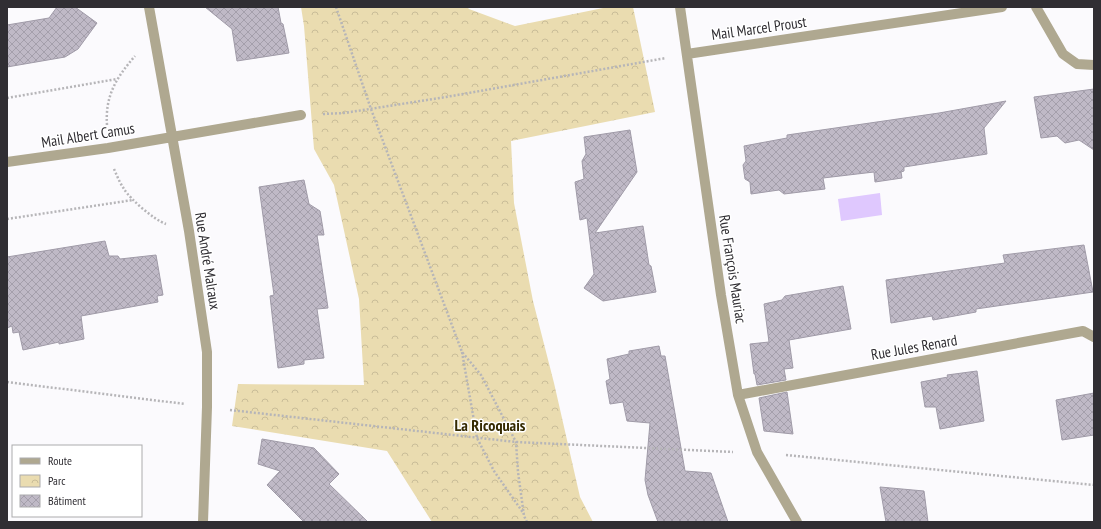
<svg xmlns="http://www.w3.org/2000/svg" width="1101" height="529" viewBox="0 0 1101 529" font-family="'PT Sans Narrow',sans-serif">
  <style>
    .park { fill: url(#park-crowns) }
    .water { fill: #dfc8fe }
    .building { fill: url(#building-cross-hatch); stroke: #a09ba8 }
    .lines { fill: none; stroke-linecap: round; stroke-linejoin: round }
    .path { stroke: #b6b5b8; stroke-width: 2.5; stroke-dasharray: 2 2; stroke-linecap: butt }
    .service { stroke: #afa890; stroke-width: 10 }
    .minor { stroke: #afa890; stroke-width: 10 }
    .labels { text-anchor: middle; dominant-baseline: central; stroke-width: 3; stroke-linejoin: round; paint-order: stroke }
    .street-label { font-size: 15px; fill: #302e33; stroke: #fff }
    .neighbourhood-label { font-size: 16px; font-weight: bold; fill: #352a00; stroke: #fff }
  </style>
  <defs>
    <pattern id="park-crowns" width="20" height="18" patternUnits="userSpaceOnUse"><rect width="20" height="18" fill="#eadcb0"/><path d="M2 6a3 3 0 1 1 6 0M12 15a3 3 0 1 1 6 0" fill="none" stroke="#c9bd98"/></pattern>
    <pattern id="building-cross-hatch" width="8" height="8" patternUnits="userSpaceOnUse"><rect width="8" height="8" fill="#bfb9c6"/><path d="M0 0l8 8M0 8l8-8" fill="none" stroke="#a49fab"/></pattern>
  </defs>
  <rect width="100%" height="100%" fill="#fbfafd"/>
  <path class="park" d="M301 7H467L469 9 515 26 608 7H633L655 112 511 141 514 203 533 301 554 383 580 497 593 522H432L387 451 232 426 238 384 364 385 359 299 334 185 314 149 304 26Z"/>
  <path class="water" d="M880 193 882 215 841 221 838 199Z"/>
  <path class="building" d="M57 7H75L97 23 78 49 65 57 7 67V25L49 18Z
    M205 7H278L281 23 283 24 289 53 237 61 232 29Z
    M1094 89V150L1079 140 1065 143 1057 136 1041 138 1034 97Z
    M1006 101 984 128 987 154 904 167V171L901 172 902 178 875 182 874 172 823 178 825 189 784 194 779 190 751 194 750 182 745 179 743 165 746 161 744 146 787 138V135L939 113Z
    M630 130 637 172 595 233 643 226 649 265 651 266 656 292 603 301 584 288 594 274 587 218 580 220 575 182 584 179 582 161 586 154 584 137Z
    M304 180 309 204 320 211 324 235H317L328 308 317 309 324 358 304 360V364L278 368 270 296 274 295 259 187Z
    M105 241 109 256H118L120 259 156 255 163 295 157 296 158 302 81 316 84 339 59 344V342L23 350 19 332 13 333 12 326 7 328V257Z
    M1084 245 1093 292 976 309V312L933 320 932 316 891 323 886 280 1005 263 1003 255Z
    M843 286 851 329 789 340 793 368 784 369 786 380 757 385 755 374H754L750 344 769 342 764 304 782 300 785 296Z
    M659 346 661 356H665L685 471 711 473 728 522H658L648 495 645 480 650 423 627 421 623 402 610 404 606 381 610 379 607 359 629 354V351Z
    M977 371 984 421 940 429 936 407H925L921 382 948 377 947 375Z
    M787 392 793 434 764 431 759 398Z
    M1094 393V435L1062 440 1056 400Z
    M262 439 314 448 339 474 329 484 368 522H304L267 485 280 471 258 464Z
    M880 487 924 491 928 522H886Z"/>
  <g class="lines">
    <path class="path" d="M336 7 371 109 462 352 481 375 516 442 518 472 524 516 527 522
      M7 98 117 79
      M323 114 344 113 446 97 666 58
      M107 125C105 96 116 78 135 56
      M114 169C117 176 120 183 124 189 130 199 154 220 166 224
      M7 219 133 200
      M462 352 477 438 494 471 524 514
      M7 382 185 404
      M230 410 516 442 733 452
      M786 455 1094 485"/>
    <path class="service" d="M1036 7 1063 54 1077 64 1094 65"/>
    <path class="minor" d="M149 7 189 231 207 352V407L203 522
      M680 7 721 295 738 395 757 452 797 522
      M687 54 1002 7
      M7 162 108 148 301 115
      M738 395 1083 331 1094 337"/>
  </g>
  <g class="labels">
    <g class="street-label">
      <text transform="translate(759 28) rotate(-8)">Mail Marcel Proust</text>
      <text transform="translate(88 135) rotate(-9)">Mail Albert Camus</text>
      <text transform="translate(208 261) rotate(81)">Rue André Malraux</text>
      <text transform="translate(733 269) rotate(81)">Rue François Mauriac</text>
      <text transform="translate(914 347) rotate(-10)">Rue Jules Renard</text>
    </g>
    <g class="neighbourhood-label">
      <text x="490" y="425">La Ricoquais</text>
    </g>
  </g>
  <rect width="1101" height="529" fill="none" stroke="#302e33" stroke-width="16"/>
  <rect x="12" y="445" width="130" height="72" fill="#ffffff" stroke="#acabad"/>
  <rect x="20" y="458" width="20" height="6" fill="#afa890" stroke="#acabad"/>
  <text x="48" y="465" font-size="12" fill="#302e33">Route</text>
  <rect x="20" y="475" width="20" height="12" fill="url(#park-crowns)" stroke="#acabad"/>
  <text x="48" y="485" font-size="12" fill="#302e33">Parc</text>
  <rect x="20" y="495" width="20" height="12" fill="url(#building-cross-hatch)" stroke="#acabad"/>
  <text x="48" y="505" font-size="12" fill="#302e33">Bâtiment</text>
</svg>
